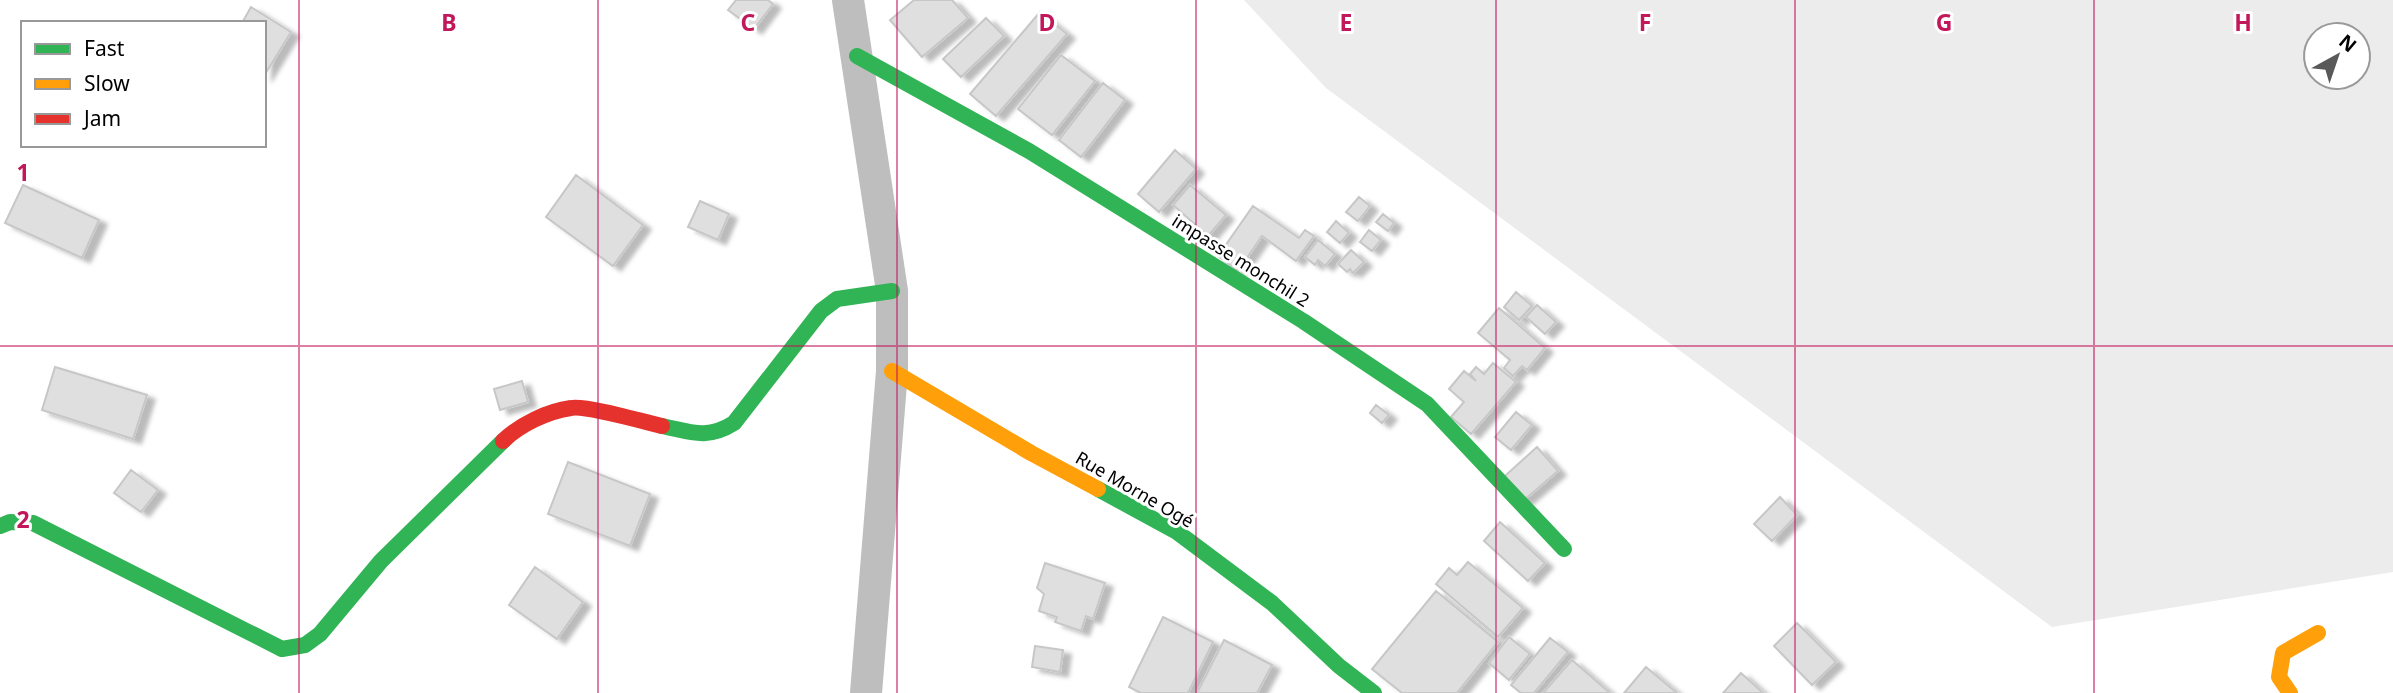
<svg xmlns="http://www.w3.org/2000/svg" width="2393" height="693" viewBox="0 0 2393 693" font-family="'Noto Sans',sans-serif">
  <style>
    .green { fill: #ececec; fill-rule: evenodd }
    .building { fill: #dfdfdf; stroke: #c7c7c7; stroke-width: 2; filter: url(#shadow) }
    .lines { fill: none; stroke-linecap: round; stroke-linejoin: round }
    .street { stroke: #bebebe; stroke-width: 32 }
    .fast { stroke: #30b455; stroke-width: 16 }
    .slow { stroke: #ff9f0a; stroke-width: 16 }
    .jam { stroke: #e5322d; stroke-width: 16 }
    .grid { fill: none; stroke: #c2185b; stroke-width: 2; stroke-opacity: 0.55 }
    .labels { text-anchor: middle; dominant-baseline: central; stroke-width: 6; stroke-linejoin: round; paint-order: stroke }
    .street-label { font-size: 18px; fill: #000; stroke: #fff }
    .grid-label { font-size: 23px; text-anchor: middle; font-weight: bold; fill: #c2185b; stroke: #fff; stroke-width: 6; stroke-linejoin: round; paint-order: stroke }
  </style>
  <defs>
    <filter id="shadow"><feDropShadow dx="8" dy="4.5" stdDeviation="2" flood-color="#0004"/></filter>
  </defs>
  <rect width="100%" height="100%" fill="#fff"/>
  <path class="green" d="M1244 0H2393V572L2052 627 1326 88ZM2316 35H2358V77H2316Z"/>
  <path class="building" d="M736 0H768L773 4 754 29 728 10Z
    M914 0H952L968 18 922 57 890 20Z
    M251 7 291 32 264 76V23H242Z
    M1040 12 1067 34 996 116 970 94Z
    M986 18 1004 36 961 77 943 59Z
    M1061 55 1095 81 1052 135 1018 109Z
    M1103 83 1125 100 1081 157 1059 140Z
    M1175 150 1196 169 1159 212 1138 194Z
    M576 175 643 225 613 266 546 217Z
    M23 185 99 220 82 258 5 223Z
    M1190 185 1226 215 1208 236 1173 205Z
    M1359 197 1370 206 1358 221 1346 212Z
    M700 201 729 214 718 240 688 227Z
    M1253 206 1299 238 1305 230 1314 236 1296 261 1262 236 1238 271 1218 256Z
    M1383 214 1394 223 1388 231 1376 222Z
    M1336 221 1349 233 1340 243 1327 232Z
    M1369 230 1381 240 1372 251 1360 242Z
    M1318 240 1335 254 1325 266 1318 260 1315 265 1305 257Z
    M1351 250 1364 262 1353 273 1350 269 1347 272 1338 264Z
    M1516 292 1532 306 1519 320 1504 307Z
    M1537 305 1556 322 1545 334 1526 317Z
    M1499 308 1545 348 1527 370 1522 366 1513 376 1504 368 1510 360 1478 333Z
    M1493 363 1516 382 1471 434 1451 417 1464 402 1449 389 1464 371 1476 381 1470 374 1476 367 1484 374Z
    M55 367 147 395 133 439 42 410Z
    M522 381 528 402 500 410 494 389Z
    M1376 405 1389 415 1382 423 1370 413Z
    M1516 412 1532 425 1511 450 1495 437Z
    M1537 447 1558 471 1523 501 1496 484Z
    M568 462 650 494 630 546 548 514Z
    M131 470 158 490 141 512 114 493Z
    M1780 497 1797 515 1772 541 1754 524Z
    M1500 522 1545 563 1528 581 1484 541Z
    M1468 562 1523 608 1498 637 1436 584 1449 568 1457 575Z
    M1045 563 1105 583 1093 619 1086 616 1081 631 1055 622 1057 617 1039 611 1044 594 1037 588Z
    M535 567 583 602 557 639 509 605Z
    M1436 591 1498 642 1457 693H1402L1372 669Z
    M1163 617 1213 642 1188 693H1141L1129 687Z
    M1797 623 1836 662 1812 685 1774 646Z
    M1509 637 1530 654 1509 680 1489 663Z
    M1550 638 1568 652 1534 693H1521L1511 685Z
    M1224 640 1272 665 1257 693H1197Z
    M1035 646 1063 650 1060 672 1032 667Z
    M1572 660 1610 693H1543Z
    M1646 667 1677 693H1624Z
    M1741 673 1761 691 1763 693H1723Z"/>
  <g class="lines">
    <path class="street" d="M848 0 892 291V371L866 693"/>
    <path class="fast" d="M857 56 1029 151 1303 321 1427 404 1564 549
      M662 426C691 432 707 440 734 423L821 311 837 299 892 291
      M1098 489 1177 532 1272 603 1339 666 1374 693
      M0 526 10 522 33 523 282 649 305 645 320 634 381 561 503 441"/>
    <path class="slow" d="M892 371 1031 453 1098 489
      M2290 693 2279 677 2283 653 2318 633"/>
    <path class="jam" d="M503 441C519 425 548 411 571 408 585 405 645 422 662 426"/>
  </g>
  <path class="grid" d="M299 0V693M598 0V693M897 0V693M1196 0V693M1496 0V693M1795 0V693M2094 0V693M0 346H2393"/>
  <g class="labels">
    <g class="street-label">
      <text transform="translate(1241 260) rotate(32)">impasse monchil 2</text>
      <text transform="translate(1135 489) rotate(30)">Rue Morne Ogé</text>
    </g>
  </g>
  <g class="grid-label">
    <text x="449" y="31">B</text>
    <text x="748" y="31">C</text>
    <text x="1047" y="31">D</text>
    <text x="1346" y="31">E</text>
    <text x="1645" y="31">F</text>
    <text x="1944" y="31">G</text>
    <text x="2243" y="31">H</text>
    <text x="23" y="181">1</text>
    <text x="23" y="528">2</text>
  </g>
  <rect x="21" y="21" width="245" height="126" fill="#ffffff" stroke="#999999" stroke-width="2"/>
  <rect x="35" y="44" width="35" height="10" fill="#30b455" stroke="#999999" stroke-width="2"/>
  <text x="84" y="56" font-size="21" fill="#000000">Fast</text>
  <rect x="35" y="79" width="35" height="10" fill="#ff9f0a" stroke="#999999" stroke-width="2"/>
  <text x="84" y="91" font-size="21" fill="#000000">Slow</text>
  <rect x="35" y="114" width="35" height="10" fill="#e5322d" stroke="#999999" stroke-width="2"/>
  <text x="84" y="126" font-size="21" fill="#000000">Jam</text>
  <g transform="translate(2337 56) rotate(40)"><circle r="33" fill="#ffffff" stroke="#999999" stroke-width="2"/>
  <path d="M0-5L12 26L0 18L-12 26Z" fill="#595959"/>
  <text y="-10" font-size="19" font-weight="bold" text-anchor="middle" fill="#000000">N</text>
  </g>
</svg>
